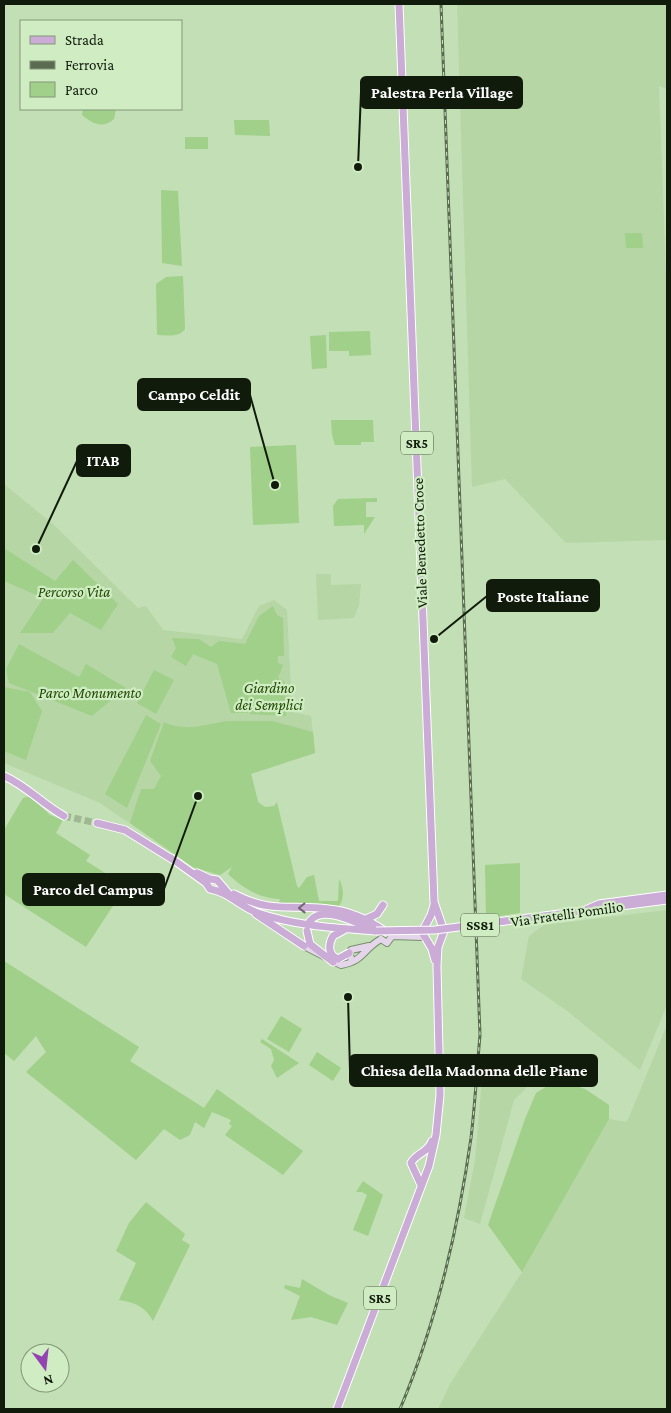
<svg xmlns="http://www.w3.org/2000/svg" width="671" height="1413" viewBox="0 0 671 1413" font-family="'Crimson Pro',serif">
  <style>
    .built { fill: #b6d6a6 }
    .green { fill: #a0d089 }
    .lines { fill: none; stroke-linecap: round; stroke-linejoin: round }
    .primary-tunnel { stroke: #9fb893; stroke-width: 7; stroke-dasharray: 7 3.5; stroke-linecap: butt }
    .secondary-casing { stroke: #769069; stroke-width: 8 }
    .primary-casing { stroke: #fff; stroke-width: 9 }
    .secondary { stroke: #e4d5ea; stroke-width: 6 }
    .primary { stroke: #caacd6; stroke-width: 7 }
    .rail-casing { stroke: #5a6b51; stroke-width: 3 }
    .rail { stroke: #cfecc2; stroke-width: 1; stroke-dasharray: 4; stroke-linecap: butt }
    .primary-bridge-casing { stroke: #fff; stroke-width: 9; stroke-linecap: butt }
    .primary-bridge { stroke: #caacd6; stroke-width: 7 }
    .oneway { stroke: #6e6471 }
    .labels { text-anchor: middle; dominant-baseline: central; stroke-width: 4.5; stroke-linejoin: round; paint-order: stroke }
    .shield { fill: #cfecc2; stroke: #4a5a43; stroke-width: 1 }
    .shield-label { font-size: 14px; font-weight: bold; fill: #111b0c }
    .street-label { font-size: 15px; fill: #111b0c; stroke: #cfecc2 }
    .park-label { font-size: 15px; font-style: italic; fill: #204800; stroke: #cfecc2 }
    .leader { fill: none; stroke: #111b0c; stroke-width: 2 }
    .callout-dot { fill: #111b0c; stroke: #cfecc2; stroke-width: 2 }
    .callout { fill: #111b0c; stroke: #111b0c; stroke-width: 2 }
    .callout-label { font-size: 16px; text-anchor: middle; font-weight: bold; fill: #fff }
  </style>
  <rect width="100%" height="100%" fill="#c2dfb5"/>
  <path class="built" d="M457 4H667V89L659 86 667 302V540L566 543 505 479 472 487Z
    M4 484 54 525 138 608 146 606 163 630 242 639 259 606 274 600 287 610 292 712 311 716 315 753 251 773 262 816 220 875 193 867 100 803 4 763Z
    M316 574H331V585L361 584 359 605 354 618 318 620Z
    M667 910V1005L640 1070 566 1010 521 979 529 936 544 925Z
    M667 1025V1409H438L450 1384 522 1272 609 1119 627 1122Z
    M483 1066 527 1087 514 1100 480 1224 464 1218 475 1160Z"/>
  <path class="green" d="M83 109H116L114 119C103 129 93 124 82 115Z
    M234 120H269L270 136 235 135Z
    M185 137H208V149H185Z
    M161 190 178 191 182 266 162 263Z
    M625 233H642L643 248H626Z
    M183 276 185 329C179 338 167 335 157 335L156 284 166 277Z
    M370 331 371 355 349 356V351H329V332Z
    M326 335 327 368 312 369 310 336Z
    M331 420H373L374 442H361V445H335L332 435Z
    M296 445 299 523 253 525 250 447Z
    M377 498V502H366V517H375L364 534V525L334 526 333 506 338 499Z
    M4 548 55 581 73 560 118 604 101 630 70 613 53 633H20L52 585 41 597 4 581Z
    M273 606 277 615 283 618 284 656H278V663L283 665 278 678 285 682 286 716 250 714 251 679 248 713H231L217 664 193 654 186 666 171 657 176 648 172 638 199 639 211 647 219 641 245 644 259 616Z
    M19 644 79 677 86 664 126 688 92 716 9 683 6 669Z
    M154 670 174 680 156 714 137 703Z
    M4 687 30 692 42 711 26 760 4 751Z
    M146 715 161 724 127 808 105 794Z
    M226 721H272L313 732 315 753 251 774 258 802 265 807 274 806 277 802 297 886 299 888 307 877 314 875 319 901H338L339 879C344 888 345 901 337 908L262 902 279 903 280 899C258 898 243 888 228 874L232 867 220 875 193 867 130 823 141 789H154L161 776 150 761 164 722C184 732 205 725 226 721Z
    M30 796 50 815 63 820 56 833 90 855 86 861 126 886 86 947 4 894V830L23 798Z
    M520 863V913L486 918 485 865Z
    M4 961 139 1047 130 1061 204 1108 217 1089 303 1151 283 1175 225 1135 232 1126 229 1124 231 1120 212 1112 204 1128 195 1122 190 1135 180 1140 164 1129 136 1160 26 1072 46 1052 36 1036 14 1061 4 1053Z
    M281 1016 302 1029 289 1052 267 1039Z
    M262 1039 299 1063 277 1078 271 1066 274 1060 271 1049 260 1042Z
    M317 1052 341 1068 333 1081 309 1065Z
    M568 1083 585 1089 609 1105V1119L522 1272 488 1225 525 1119 536 1093 549 1085Z
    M363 1181 383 1195 368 1236 353 1230 367 1195 362 1192H356Z
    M146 1202 185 1234 182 1240 190 1245 153 1321C146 1307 134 1302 119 1300L136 1263 116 1251 129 1223Z
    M302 1279 329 1295 348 1303 337 1325 311 1317 291 1320 300 1296 284 1288 285 1285 300 1288Z"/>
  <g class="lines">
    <path class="primary-tunnel" d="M64 816 97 823"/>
    <g class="secondary-casing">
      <path id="secondary" d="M385 932H389L392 936 423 937
        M381 939 387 943 392 936
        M304 946 341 965C364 961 362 950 381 939
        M353 961 349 955 351 950 369 946"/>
    </g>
    <g class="primary-casing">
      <path id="primary" d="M4 776C27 786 42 804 64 816
        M97 823 125 830 175 861
        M171 858 206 883 210 889C229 892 240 907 258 913 296 926 336 928 376 931
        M197 873 210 879 217 880 228 893
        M234 894C272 914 291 904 329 909 349 911 369 920 386 932
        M434 905 431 915 422 932 432 949 435 960
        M590 910 667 900
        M583 911 599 904 667 895
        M256 914 304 946
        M366 919 377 914 383 905
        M310 921C323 905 354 922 369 928
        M344 930 333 936C328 945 328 955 338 959L349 953
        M307 931 310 944 333 962
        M421 1185 411 1163C416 1153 428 1153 432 1141
        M337 1409 429 1166 436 1135 440 1095 437 966 438 947 444 931 434 902 399 4"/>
    </g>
    <use href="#secondary" class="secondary"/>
    <use href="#primary" class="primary"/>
    <g class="rail-casing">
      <path id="rail" d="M400 1409C436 1324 458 1229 471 1138 475 1104 477 1069 480 1035L441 4"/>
    </g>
    <use href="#rail" class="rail"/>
    <g class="primary-bridge-casing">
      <path id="primary-bridge" d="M376 931 435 930 583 911"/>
    </g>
    <use href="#primary-bridge" class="primary-bridge"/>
  </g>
  <defs><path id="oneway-chevron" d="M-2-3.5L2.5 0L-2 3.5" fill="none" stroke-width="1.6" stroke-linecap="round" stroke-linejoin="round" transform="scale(1.25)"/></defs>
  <use class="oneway" href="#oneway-chevron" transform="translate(302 908) rotate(179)"/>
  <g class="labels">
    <g class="shield">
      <rect x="401" y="431.5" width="32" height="23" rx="4"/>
      <rect x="461" y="913.5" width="38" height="23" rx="4"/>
      <rect x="364" y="1286.5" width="32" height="23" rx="4"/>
    </g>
    <g class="shield-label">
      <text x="417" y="443">SR5</text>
      <text x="480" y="925">SS81</text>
      <text x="380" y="1298">SR5</text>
    </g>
    <g class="street-label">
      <text transform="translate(420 543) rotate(-92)">Viale Benedetto Croce</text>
      <text transform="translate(567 914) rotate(-8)">Via Fratelli Pomilio</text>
    </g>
    <g class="park-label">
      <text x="74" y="592">Percorso Vita</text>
      <text x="269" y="688">Giardino<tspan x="269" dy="17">dei Semplici</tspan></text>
      <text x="90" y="693">Parco Monumento</text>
    </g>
  </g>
  <path class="leader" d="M358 167L361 92M275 485L250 395M36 549L77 461M434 639L487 596M198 796L164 889M348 997L350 1070"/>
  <g class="callout-dot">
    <circle cx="358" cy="167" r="5"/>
    <circle cx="275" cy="485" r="5"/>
    <circle cx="36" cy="549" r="5"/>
    <circle cx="434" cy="639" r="5"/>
    <circle cx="198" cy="796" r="5"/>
    <circle cx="348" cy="997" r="5"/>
  </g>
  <g class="callout">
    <rect x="361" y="77" width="161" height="31" rx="5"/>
    <rect x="138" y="379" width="112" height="31" rx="5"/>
    <rect x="77" y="445" width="53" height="31" rx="5"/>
    <rect x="487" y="580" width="112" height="31" rx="5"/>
    <rect x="23" y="874" width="141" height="31" rx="5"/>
    <rect x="350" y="1055" width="247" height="31" rx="5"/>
  </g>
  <g class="callout-label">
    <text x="442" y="98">Palestra Perla Village</text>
    <text x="194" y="400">Campo Celdit</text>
    <text x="103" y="466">ITAB</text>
    <text x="543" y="602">Poste Italiane</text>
    <text x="93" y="895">Parco del Campus</text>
    <text x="474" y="1076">Chiesa della Madonna delle Piane</text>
  </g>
  <rect width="671" height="1413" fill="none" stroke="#111b0c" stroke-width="10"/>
  <rect x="20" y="20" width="162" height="90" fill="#cfecc2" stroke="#839879"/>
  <rect x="30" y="36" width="25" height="8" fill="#caacd6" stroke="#839879"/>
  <text x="65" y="45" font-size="15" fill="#111b0c">Strada</text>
  <rect x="30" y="61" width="25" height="8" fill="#5a6b51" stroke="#839879"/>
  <text x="65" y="70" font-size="15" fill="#111b0c">Ferrovia</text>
  <rect x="30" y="82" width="25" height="15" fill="#a0d089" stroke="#839879"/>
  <text x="65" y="95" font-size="15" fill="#111b0c">Parco</text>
  <g transform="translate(45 1368) rotate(165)"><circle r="24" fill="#cfecc2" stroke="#839879"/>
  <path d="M0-4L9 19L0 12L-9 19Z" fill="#9342b1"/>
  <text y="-8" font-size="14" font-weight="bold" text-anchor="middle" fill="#111b0c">N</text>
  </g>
</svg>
